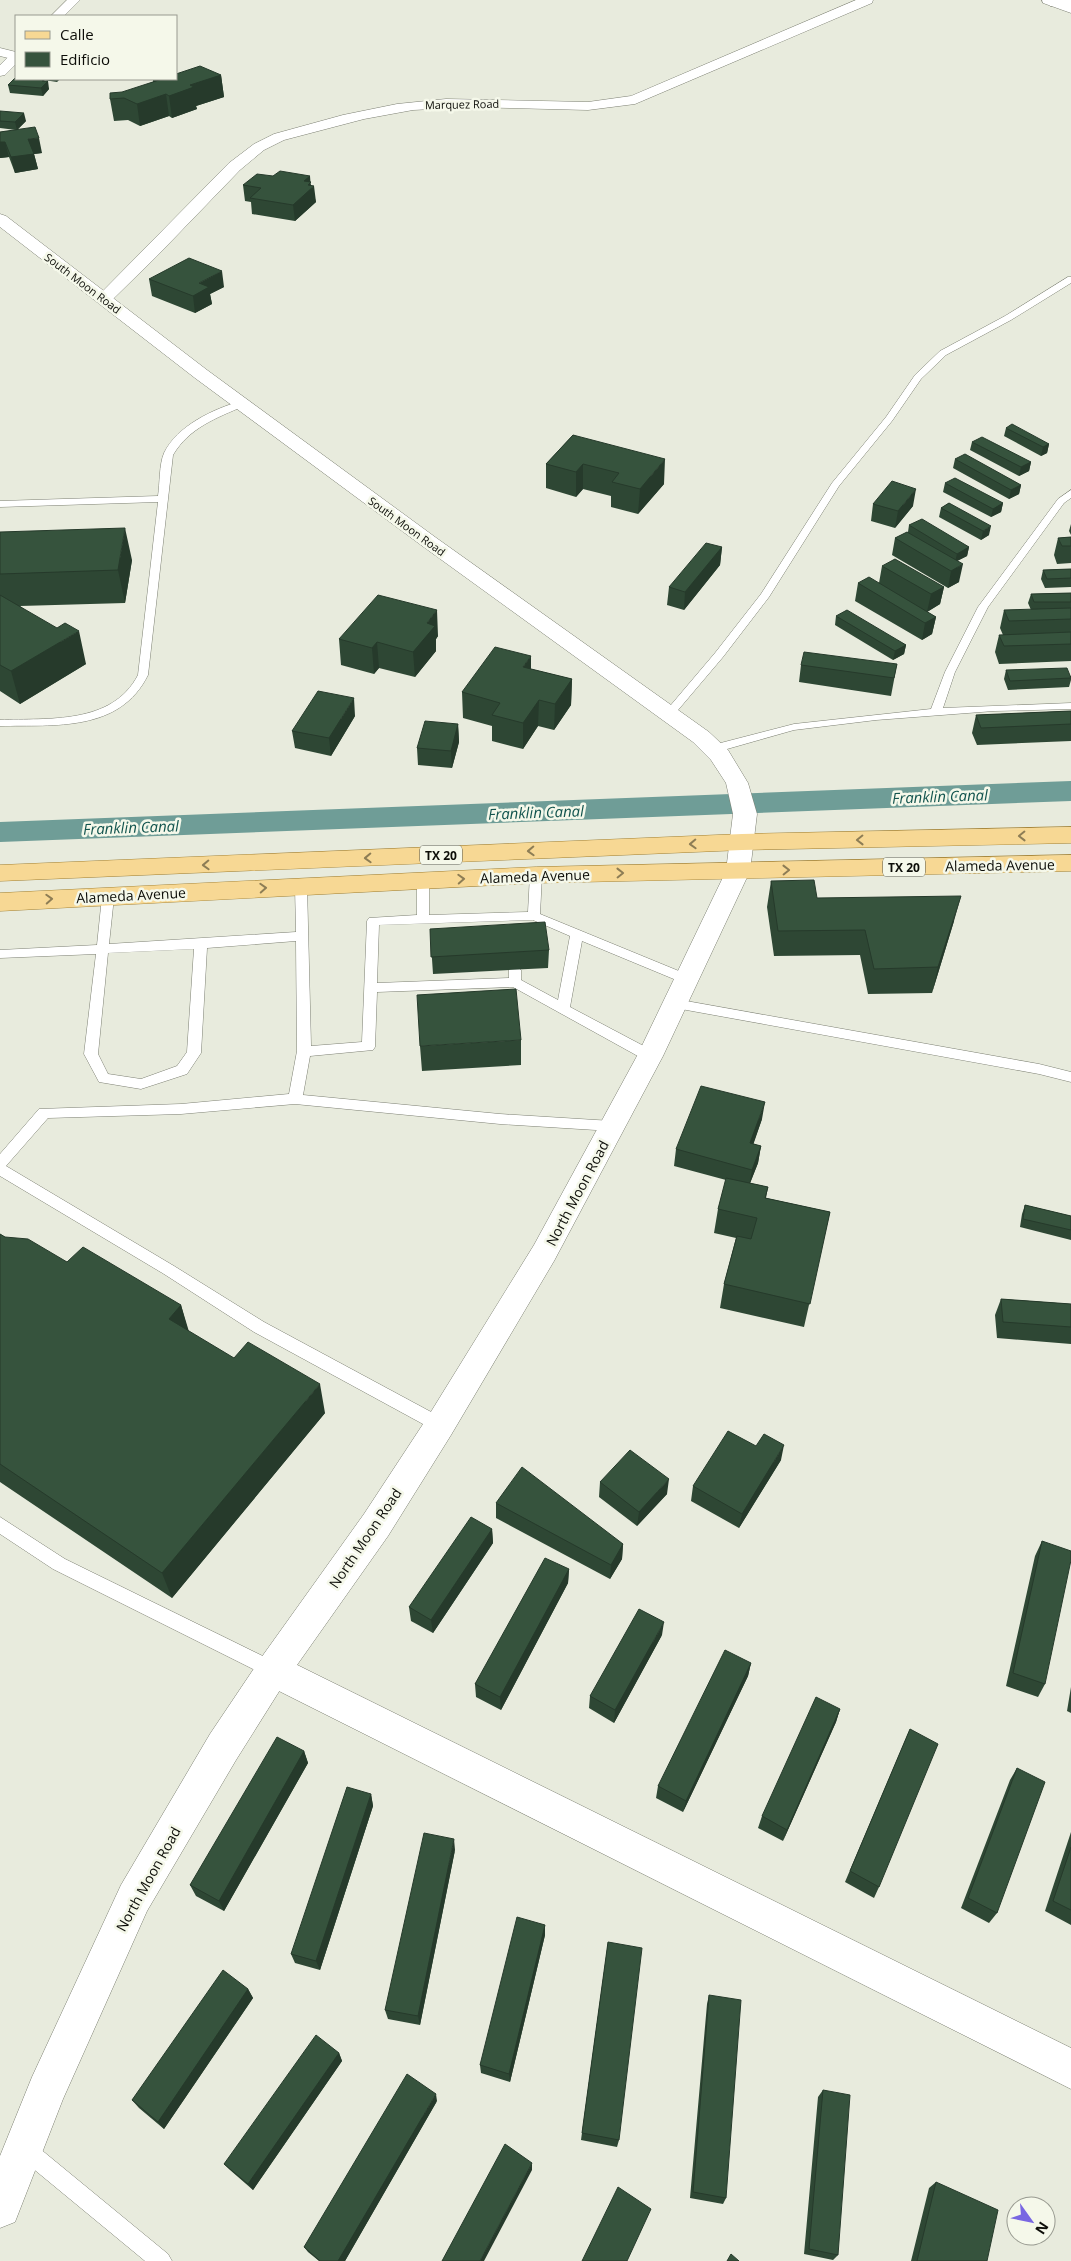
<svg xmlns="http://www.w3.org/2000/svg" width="1071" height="2261" viewBox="0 0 1071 2261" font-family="'Open Sans',sans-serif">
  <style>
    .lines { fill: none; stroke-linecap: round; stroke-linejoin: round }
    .canal { fill: #6f9d97; fill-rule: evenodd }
    .service-casing { stroke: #7d8073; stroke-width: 1 }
    .minor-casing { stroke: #7d8073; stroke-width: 1 }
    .tertiary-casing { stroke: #7d8073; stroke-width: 1 }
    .primary-casing { stroke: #a18034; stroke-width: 1 }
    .service { fill: #fff; fill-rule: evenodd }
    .minor { fill: #fff; fill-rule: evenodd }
    .tertiary { fill: #fff; fill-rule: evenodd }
    .primary { fill: #f7d894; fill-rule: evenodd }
    .wall { fill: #2e4734 }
    .shaded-wall { fill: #263a2b }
    .building { fill: #36533d; stroke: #263a2b }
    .oneway { stroke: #8d7d55 }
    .labels { text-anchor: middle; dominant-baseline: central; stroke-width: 5; stroke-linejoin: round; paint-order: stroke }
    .far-street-label { font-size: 11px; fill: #0c0d08; stroke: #f5f8ea }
    .shield { fill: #f5f8ea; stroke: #52544c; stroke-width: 1 }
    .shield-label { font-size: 12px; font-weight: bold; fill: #0c0d08 }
    .street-label { font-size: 14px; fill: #0c0d08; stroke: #f5f8ea }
    .water-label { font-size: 15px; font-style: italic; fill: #12544e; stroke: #f5f8ea }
  </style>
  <rect width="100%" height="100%" fill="#e8ebdd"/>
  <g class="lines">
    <path class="canal" d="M1071 781V801L0 842V822Z"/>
    <g class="service-casing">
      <path id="service" d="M1068 277H1071V283L1011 320 946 355 921 379 892 421 839 486 769 597 723 657 673 716H665L663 714 665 712 715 653 761 594 832 483 886 417 915 375 940 351 1005 316Z
        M241 401 244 402V406C216 418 189 428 173 455L148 675C120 732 55 725 0 726V720C48 718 112 725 138 675L158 502 0 507V501L158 496C160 483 159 465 164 453 177 426 213 409 241 401Z
        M1071 490V498L1064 503 988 607 955 672 943 708 1071 703V709L994 711 876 720 794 730 713 753 709 752 707 749 709 746 794 724 931 709 945 672 978 607 1058 499Z
        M536 871 542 875 540 914 691 976 692 979 691 982H681L582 941 570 1007 655 1052 657 1056 655 1060H645L513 987 377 992 375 1047 373 1050 310 1056 303 1095 500 1114 612 1121 617 1122 619 1126 617 1130 612 1131 500 1124 295 1104 181 1114 48 1118 6 1166 174 1266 264 1322 446 1420 448 1425 446 1430 440 1432 434 1430 254 1332 164 1274 0 1176V1154L39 1109 181 1104 289 1094 297 1051 296 941 207 948 201 1053 187 1074 141 1089 99 1082 84 1054 96 954 0 958V950L97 945 102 897 108 893 114 897 109 944 296 932 295 886 301 882 307 886 311 1046 362 1042 367 921 369 918 417 915V881L423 877 429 881V915L528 912 530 875ZM533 920 570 936 558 1000 521 980V970L515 965 509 970V978L377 983 379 925ZM194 949 187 1052 177 1066 141 1079 108 1074 98 1054 108 953Z
        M675 999 1039 1064 1071 1072V1082L1039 1074 670 1007 669 1004 670 1001Z
        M0 1517 65 1559 279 1664 282 1670 279 1676 273 1678 267 1676 53 1569 0 1534Z
        M26 2140 33 2143 168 2254 172 2261H145L19 2157 16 2150 19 2143Z"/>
    </g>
    <g class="minor-casing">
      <path id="minor" d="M856 0H873L872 3 635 104 588 110 470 107 413 110 364 119 284 140 264 150 240 170 157 256 110 302H98L96 298 229 163 254 144 274 134 343 115 397 104 446 99 588 102 631 96Z
        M1052 0H1071V6H1050L1049 3Z
        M0 48 16 52V60L0 56Z
        M273 1653 1071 2048V2089L261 1682 256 1670 261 1658Z"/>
    </g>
    <g class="tertiary-casing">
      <path id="tertiary" d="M67 0H80L64 16H51Z
        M1042 0H1060L1071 4V13L1043 3Z
        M16 53V64L5 75 0 76V65L11 54Z
        M0 214 6 216 207 370 435 537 709 732 728 750 748 783 757 814 750 871 663 1056 554 1261 451 1435 388 1536 285 1682 236 1760 147 1911 63 2099 15 2222 0 2228V2156L32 2077 121 1885 210 1734 261 1658 364 1514 429 1415 534 1245 637 1056 726 871 733 814 726 783 711 760 693 742 421 545 195 378 0 227Z"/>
    </g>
    <g class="primary-casing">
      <path id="primary" d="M1071 827V843L742 850 0 881V865L742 834Z
        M1071 855V871L536 883 0 911V893L536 867Z"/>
    </g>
    <use href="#service" class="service"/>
    <use href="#minor" class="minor"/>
    <use href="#tertiary" class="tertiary"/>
    <use href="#primary" class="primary"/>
  </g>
  <path class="wall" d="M221 75 224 97 196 106 197 109 172 118 169 116 140 126 128 120 114 121 110 99 153 82V79H176Z
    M16 79H60L57 82 44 80 49 89 43 96 10 93 8 85Z
    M0 111 26 121 17 130 42 153 34 154 38 169 15 173 9 157 0 158V132L16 130 0 128Z
    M310 176V182L316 202 295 221 252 214 251 202 245 201 243 185Z
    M149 279 224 287 210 294 212 304 195 313 152 296Z
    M1006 428 1049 444 1047 453 1041 456 1004 436Z
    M573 435 664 484 638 514 611 507V496L583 489 576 497 546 488V464Z
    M972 442 1031 462 1029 471 1019 476 970 450Z
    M955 459 1021 485 1019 494 1009 499 953 468Z
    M945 483 1003 503 1001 512 991 517 943 492Z
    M949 503 989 535 981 540 939 517 941 508Z
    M873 504 913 506 895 528 871 521Z
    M1071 524V535L1069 531Z
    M909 525 969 547 967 556 957 561 959 582 948 588 892 555 895 538 908 532Z
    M0 532 132 560 125 603 20 606 86 664 20 704 0 691Z
    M1071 537V563L1057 564 1054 555 1058 538Z
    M722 547 720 565 684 610 667 605 669 587Z
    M882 566 944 587 940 604 927 612 936 617 932 634 922 640 855 601 858 583H879Z
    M1071 569V587L1045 588 1041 579 1043 570Z
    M1071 593V661L999 664 995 652 999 635H1003L1000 628 1004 610H1031L1028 603 1031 594Z
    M836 616 906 645 904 654 893 660 835 625Z
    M438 636 436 639V651L415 677 379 668 374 674 341 665 339 639Z
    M897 664 891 696 799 682 801 665Z
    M531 669 572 679 571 705 554 730 538 726 523 749 492 741V726L463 718 462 692Z
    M1006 670 1071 676V680L1069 687 1008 690 1004 679Z
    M1071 711V741L977 745 972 733 976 715Z
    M355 716 331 756 295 748 292 731Z
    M458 724 459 742 452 768 418 765 417 748Z
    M771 881 817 898 954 921 932 993 868 994 860 955 774 956 767 907Z
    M430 929 549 950 548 968 433 974Z
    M521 1040V1065L422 1071 420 1046Z
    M762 1119 753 1144 761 1146 758 1163 750 1183 768 1187 766 1198 830 1212 804 1327 720 1308 724 1284 736 1238 714 1233 718 1209 726 1180 674 1166 676 1149Z
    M1025 1205 1071 1216V1240L1020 1227 1022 1214Z
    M0 1234 5 1237 67 1262 181 1305 188 1331 325 1413 172 1598 0 1482Z
    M1001 1299 1071 1304V1344L997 1338 995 1315Z
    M781 1460 739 1528 691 1501 693 1486Z
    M600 1482 667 1494 637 1526 599 1497Z
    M496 1503 623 1544 622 1559 610 1579 496 1518Z
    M492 1529 493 1543 433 1633 411 1621 409 1607Z
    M1042 1541 1045 1684 1038 1697 1006 1686 1035 1556Z
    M569 1569 568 1583 501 1710 476 1697 475 1684Z
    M662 1635 614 1723 589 1708 590 1696Z
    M751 1663 748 1676 683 1812 656 1798 658 1786Z
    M1071 1687V1713L1067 1711Z
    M840 1709 836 1722 783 1841 758 1828 762 1816Z
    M910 1729 879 1887 874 1898 845 1882Z
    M304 1751 308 1763 224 1911 196 1896 190 1885Z
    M1017 1768 997 1913 989 1923 961 1908 1010 1780Z
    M371 1794 373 1806 320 1970 295 1963 291 1954Z
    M1071 1832V1925L1045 1911Z
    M455 1850 420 2025 388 2019 385 2010Z
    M545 1925V1935L510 2082 481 2073 480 2065Z
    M608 1942 619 2140 617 2147 581 2140Z
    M248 1989 253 1998 164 2129 139 2108 132 2100Z
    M709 1995 726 2198 723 2204 690 2198 707 2004Z
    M339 2053 342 2061 253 2190 230 2170 224 2164Z
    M823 2090 838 2255 833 2260 804 2254 818 2097Z
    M437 2101 345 2261H319L308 2252 304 2247Z
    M936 2182 987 2261H911L929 2188Z"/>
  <path class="shaded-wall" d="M221 75 224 97 196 106 197 109 172 118 169 96 190 85Z
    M44 79 45 84 48 81 49 89 43 96 41 88 42 81Z
    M166 94 169 116 140 126 137 104Z
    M24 113 26 121 17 130 15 122Z
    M39 138 42 153 34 154 38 169 15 173 11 157 28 139Z
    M0 142H5L9 157 0 158Z
    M310 176 311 189 314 186 316 202 295 221 293 205 304 181Z
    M222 271 224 287 210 294 212 304 195 313 193 296 199 283Z
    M1049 444 1047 453 1041 456 1043 447Z
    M665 459 664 484 638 514 640 489Z
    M1031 462 1029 471 1019 476 1021 467Z
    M583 464V489L576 497V472Z
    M1021 485 1019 494 1009 499 1011 490Z
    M916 489 913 506 895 528 898 511Z
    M1003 503 1001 512 991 517 993 509Z
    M991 526 989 535 981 540 983 531Z
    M125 528 132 560 125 603 118 570Z
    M722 547 720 565 684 610 685 592Z
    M969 547 967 556 955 562 957 554Z
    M963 564 959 582 948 588 951 571Z
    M944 587 940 604 927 612 931 594Z
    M437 610 438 636 436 639V651L415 677 413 652 427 623Z
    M936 617 932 634 922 640 925 623Z
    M79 631 86 664 20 704 11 671Z
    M377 642 379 668 374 674 372 648Z
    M906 645 904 654 893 660 895 651Z
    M531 656V682L523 667Z
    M572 679 571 705 554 730 555 704Z
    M354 698 355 716 331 756 329 738Z
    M539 700 538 726 523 749V723Z
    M458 724 459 742 452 768 451 751Z
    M961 896 954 921 932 993 938 967Z
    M765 1102 762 1119 748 1160 750 1143Z
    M761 1146 758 1163 749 1186 752 1170Z
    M181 1305 190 1335 169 1319Z
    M320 1384 325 1413 172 1598 162 1573Z
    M784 1445 781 1460 739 1528 742 1514Z
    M669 1479 667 1494 637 1526 639 1512Z
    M492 1529 493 1543 433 1633 431 1620Z
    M623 1544 622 1559 610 1579 611 1565Z
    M569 1569 568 1583 501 1710 500 1697Z
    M664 1622 662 1635 614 1723 615 1710Z
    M751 1663 748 1676 683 1812 686 1801Z
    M840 1709 836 1722 783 1841 787 1830Z
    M304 1751 308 1763 224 1911 219 1901Z
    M371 1794 373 1806 320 1970 316 1961Z
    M454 1839 455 1850 420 2025 418 2016Z
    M545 1925V1935L510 2082 509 2074Z
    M248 1989 253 1998 164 2129 158 2122Z
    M339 2053 342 2061 253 2190 248 2184Z
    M436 2094 437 2101 345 2261H338Z
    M532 2163V2170L484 2261H480Z"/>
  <path class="building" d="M200 66 221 75 190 85 194 87 169 96 166 94 137 104 124 98 110 99V93L122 92 162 79H176V74Z
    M16 77V79H44L42 81H48L41 88 8 85Z
    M0 111 24 113 15 122 0 121Z
    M35 127 39 138 28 139 34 154 11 157 5 142H0V132Z
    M280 171 310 176 304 181 311 182 308 185 314 186 293 205 250 198 261 188 243 185 257 174 273 176Z
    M189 258 222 271 199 283 209 287 193 296 149 279Z
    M1012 424 1049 444 1043 447 1006 428Z
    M573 435 665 459 640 489 612 482 619 473 583 464 576 472 546 464Z
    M982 437 1031 462 1021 467 972 442Z
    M965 454 1021 485 1011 490 955 459Z
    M955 478 1003 503 993 509 945 483Z
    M892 481 916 489 898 511 873 504Z
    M949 503 991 526 983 531 941 508Z
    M922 519 969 547 957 554 909 525Z
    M125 528 118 570 0 574V532Z
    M907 532 963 564 951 571 895 538Z
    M1071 537V546H1062L1058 538Z
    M706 543 722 547 685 592 669 587Z
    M895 559 944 587 931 594 882 566Z
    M1071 569V578L1047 579 1043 570Z
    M869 577 936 617 925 623 858 583Z
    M1071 593V602H1034L1031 594Z
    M0 595 57 628 65 623 79 631 11 671 0 665Z
    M378 595 437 610 427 623 435 626 413 652 377 642 372 648 339 639Z
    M1071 608V619L1009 621 1004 610Z
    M847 610 906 645 895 651 836 616Z
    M1071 632V644L1004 646 999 635Z
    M495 647 531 656 523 667 572 679 555 704 539 700 523 723 492 715 500 703 462 692Z
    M804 652 897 664 894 678 801 665Z
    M1067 668 1071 678 1010 681 1006 670Z
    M318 691 354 698 329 738 292 731Z
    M1071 711V724L981 728 976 715Z
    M425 721 458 724 451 751 417 748Z
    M814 880 817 898 961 896 938 967 874 969 865 930 778 931 771 881Z
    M545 922 549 950 431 957 430 929Z
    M516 989 521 1040 420 1046 417 995Z
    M701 1086 765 1102 750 1143 761 1146 752 1170 676 1149Z
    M726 1178 768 1187 765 1198 830 1212 810 1304 724 1284 737 1236 751 1239 757 1218 718 1209Z
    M1025 1205 1071 1216V1230L1023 1219Z
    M0 1234 5 1237 28 1239 67 1262 83 1247 181 1305 169 1319 234 1358 248 1342 320 1384 162 1573 0 1464Z
    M1001 1299 1071 1304V1327L1003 1322Z
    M728 1431 756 1446 764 1434 784 1445 742 1514 693 1486Z
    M630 1450 669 1479 639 1512 600 1482Z
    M522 1467 623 1544 611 1565 496 1503Z
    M471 1517 492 1529 431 1620 409 1607Z
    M1042 1541 1071 1551V1560L1045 1684 1013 1673Z
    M545 1558 569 1569 500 1697 475 1684Z
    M639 1609 664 1622 615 1710 590 1696Z
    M725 1650 751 1663 686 1801 658 1786Z
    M816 1697 840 1709 787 1830 762 1816Z
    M910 1729 938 1744 879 1887 850 1871Z
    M277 1737 304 1751 219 1901 190 1885Z
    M1017 1768 1045 1782 997 1913 968 1898Z
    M347 1787 371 1794 316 1961 291 1954Z
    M424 1833 454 1839 418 2016 385 2010Z
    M1071 1847V1910L1053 1901Z
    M517 1917 545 1925 509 2074 480 2065Z
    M608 1942 642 1948 619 2140 582 2133Z
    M223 1970 248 1989 158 2122 132 2100Z
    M709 1995 741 2000 726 2198 693 2192Z
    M316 2035 339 2053 248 2184 224 2164Z
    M407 2074 436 2094 338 2261H320L304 2247Z
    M823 2090 850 2095 838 2255 809 2249Z
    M505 2144 532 2163 480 2261H442Z
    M936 2182 998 2210 987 2261H917Z
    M618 2187 651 2209 627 2261H582Z
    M731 2254 739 2261H727Z"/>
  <defs><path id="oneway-chevron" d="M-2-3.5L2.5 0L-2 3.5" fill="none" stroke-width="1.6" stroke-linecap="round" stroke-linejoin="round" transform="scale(1.25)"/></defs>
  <g class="oneway">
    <use href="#oneway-chevron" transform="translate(1022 836) rotate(179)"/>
    <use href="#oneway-chevron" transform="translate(860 840) rotate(179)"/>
    <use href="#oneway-chevron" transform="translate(693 844) rotate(178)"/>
    <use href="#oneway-chevron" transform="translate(531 851) rotate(178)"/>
    <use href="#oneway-chevron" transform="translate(368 858) rotate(178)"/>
    <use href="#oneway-chevron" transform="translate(206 865) rotate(178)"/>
    <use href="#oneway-chevron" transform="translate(786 870) rotate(-1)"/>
    <use href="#oneway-chevron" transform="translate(620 873) rotate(-1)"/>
    <use href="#oneway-chevron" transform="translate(461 879) rotate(-3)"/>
    <use href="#oneway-chevron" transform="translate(263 888) rotate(-3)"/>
    <use href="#oneway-chevron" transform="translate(49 899) rotate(-3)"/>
  </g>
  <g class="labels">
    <g class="far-street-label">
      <text transform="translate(462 104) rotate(-1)">Marquez Road</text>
      <text transform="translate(83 283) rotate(37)">South Moon Road</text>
      <text transform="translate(407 526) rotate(36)">South Moon Road</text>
    </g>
    <g class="shield">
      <rect x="420" y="845.5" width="42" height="19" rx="4"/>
      <rect x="883" y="857.5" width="42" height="19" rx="4"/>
    </g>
    <g class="shield-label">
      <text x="441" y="855">TX 20</text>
      <text x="904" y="867">TX 20</text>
    </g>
    <g class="street-label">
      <text transform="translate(1000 865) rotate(-1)">Alameda Avenue</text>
      <text transform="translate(535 876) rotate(-2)">Alameda Avenue</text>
      <text transform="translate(131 895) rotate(-3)">Alameda Avenue</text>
      <text transform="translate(577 1193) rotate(-62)">North Moon Road</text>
      <text transform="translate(365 1538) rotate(-56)">North Moon Road</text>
      <text transform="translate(148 1879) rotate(-61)">North Moon Road</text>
    </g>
    <g class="water-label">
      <text transform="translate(940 796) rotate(-2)">Franklin Canal</text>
      <text transform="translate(536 812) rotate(-2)">Franklin Canal</text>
      <text transform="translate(131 827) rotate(-2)">Franklin Canal</text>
    </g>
  </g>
  <rect x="15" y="15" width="162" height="65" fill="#f5f8ea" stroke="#989a90"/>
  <rect x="25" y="31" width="25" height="8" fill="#f7d894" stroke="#989a90"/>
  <text x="60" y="40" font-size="15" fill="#0c0d08">Calle</text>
  <rect x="25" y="52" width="25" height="15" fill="#36533d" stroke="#989a90"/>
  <text x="60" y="65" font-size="15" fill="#0c0d08">Edificio</text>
  <g transform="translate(1031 2221) rotate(123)"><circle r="24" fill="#f5f8ea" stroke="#989a90"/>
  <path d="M0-4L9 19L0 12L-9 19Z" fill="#7967e2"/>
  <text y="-8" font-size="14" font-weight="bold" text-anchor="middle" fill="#0c0d08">N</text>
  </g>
</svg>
